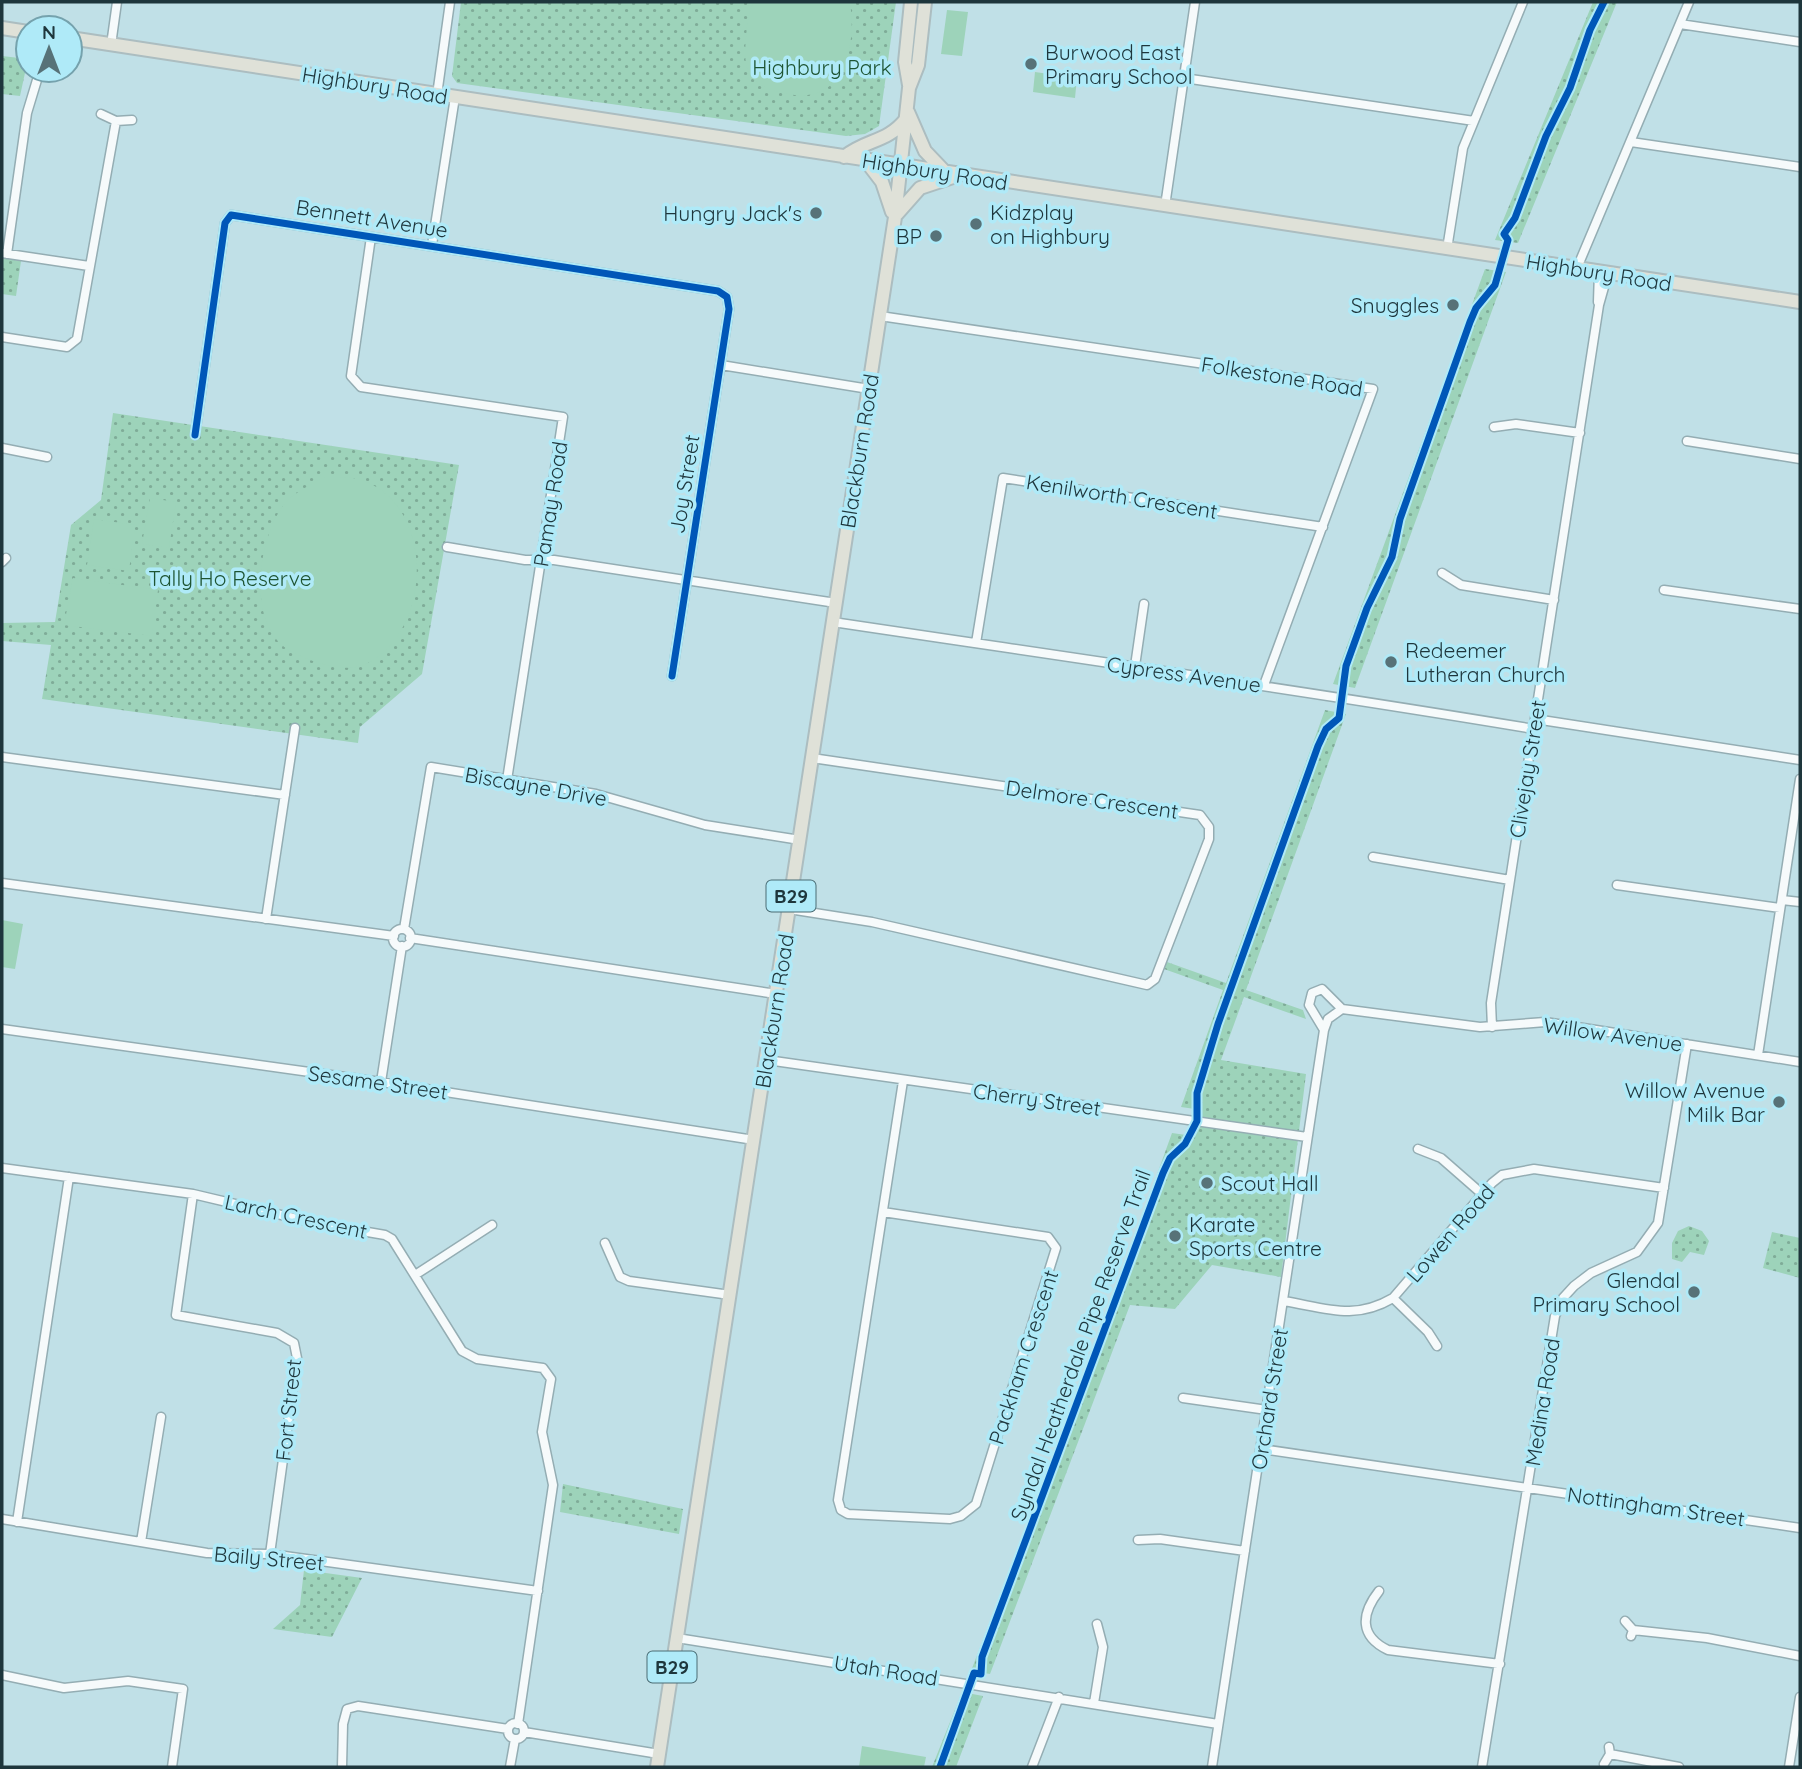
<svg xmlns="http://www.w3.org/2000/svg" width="1802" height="1769" viewBox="0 0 1802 1769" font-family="Quicksand,sans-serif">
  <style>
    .green { fill: url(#green-dots) }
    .pitch { fill: #9dd3ba }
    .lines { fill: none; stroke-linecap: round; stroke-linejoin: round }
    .minor-casing { stroke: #94adb3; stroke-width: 11 }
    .primary-casing { stroke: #acbdc0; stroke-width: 16 }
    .minor { stroke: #f6fafb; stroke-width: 8 }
    .primary { stroke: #dfe1d8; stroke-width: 12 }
    .cycleway-casing { stroke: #afeaf8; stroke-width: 11 }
    .cycleway { stroke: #0057b8; stroke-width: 7 }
    .poi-dot { fill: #577278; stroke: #afeaf8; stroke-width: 2.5 }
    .labels { text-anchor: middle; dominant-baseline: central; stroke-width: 7; stroke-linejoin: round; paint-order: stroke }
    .shield { fill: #afeaf8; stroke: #4a6c74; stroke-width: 2 }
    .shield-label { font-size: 19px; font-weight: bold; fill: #1e363c }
    .poi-label { font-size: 21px; fill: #1e363c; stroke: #afeaf8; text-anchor: start }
    .park-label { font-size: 21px; fill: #1e5432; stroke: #afeaf8 }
    .street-label { font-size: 21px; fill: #1e363c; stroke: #afeaf8 }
  </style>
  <defs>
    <pattern id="green-dots" width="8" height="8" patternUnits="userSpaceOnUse" patternTransform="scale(1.75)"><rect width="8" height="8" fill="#9dd3ba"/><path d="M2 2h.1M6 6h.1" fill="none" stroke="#7fac98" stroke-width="1.8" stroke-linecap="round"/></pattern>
  </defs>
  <rect width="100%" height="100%" fill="#c0e0e7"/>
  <path class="green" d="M461 2H896L879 126 865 134 846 136 457 83 452 76Z
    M1593 2H1617L1518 243 1495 240Z
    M2 56 28 59 20 96 2 94Z
    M2 258 21 261 16 296 2 294Z
    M1485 269 1506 272 1355 688 1333 684Z
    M113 413 459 465 422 674 360 727 358 743 42 699 51 645 2 641V623L55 622 71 525 101 500Z
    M1325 710 1346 714 1246 990 1303 1010 1306 1019 1244 997 1221 1060 1306 1074 1281 1277 1212 1265 1175 1309 1130 1305 990 1674 971 1671 1089 1362 1172 1133 1193 1136 1202 1110 1181 1107 1223 990 1164 969 1167 962 1226 983Z
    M1689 1226 1702 1231 1709 1241 1704 1255 1690 1252 1682 1262 1672 1259V1243L1678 1231Z
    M1772 1232 1800 1238V1278L1763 1268Z
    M563 1484 683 1509 679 1534 560 1512Z
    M304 1570 362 1578 332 1637 273 1629 300 1605Z
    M962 1692 983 1696 956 1767H932Z"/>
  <path class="pitch" d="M754 2H850C857 50 843 108 783 93 770 90 758 86 750 75 744 66 745 49 746 38 747 26 748 12 754 2Z
    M947 10 968 12 962 56 941 54Z
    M1035 72 1077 78 1075 98 1033 92Z
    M325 477C341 477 356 476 371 484 435 516 430 630 368 663 345 675 313 662 292 652 245 628 257 538 285 503 295 492 312 484 325 477Z
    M150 498 176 502 169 548 142 544Z
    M94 519 135 525 129 571 87 565Z
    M73 578 158 590 152 636 64 625Z
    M2 920 23 924 15 969 2 967Z
    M862 1746 926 1757 924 1767H859Z"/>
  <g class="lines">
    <g class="minor-casing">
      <path id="minor" d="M1680 24 1800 42
        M111 45 117 2
        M1184 78 1474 121
        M437 95 450 2
        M101 114 116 121 132 120
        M1631 142 1800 167
        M1165 206 1195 2
        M371 237 351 376 361 387 563 417 507 780
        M432 245 455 97
        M1447 249 1463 148 1523 2
        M2 253 89 266
        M7 254 27 113 40 70
        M1577 268 1689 2
        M1598 302 1599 272
        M880 316 1373 389 1264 685
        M2 337 67 347 77 339 116 121
        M721 365 869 389
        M1494 427 1516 424 1580 433
        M195 435 225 223 231 215 718 291 727 297 729 309 672 676
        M1687 441 1800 459
        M2 448 47 457
        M447 547 525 560H554L836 603
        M2 562 6 558
        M1442 573 1461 585 1554 600
        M1664 590 1800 609
        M833 622C1067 657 1301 690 1534 729
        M976 643 1003 478 1323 527
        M1135 666 1144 604
        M1535 719 1800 760
        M2 757 285 795
        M1373 857 1510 880
        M2 883 394 936
        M1617 885 1780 908
        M1782 900 1800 902
        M789 909 872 922 1147 985 1155 979 1209 839V827L1200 815 812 758
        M266 919 295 728
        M404 929 431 767 596 794 705 825 800 840
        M393 938a9 9 0 1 1 18 0a9 9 0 1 1-18 0Z
        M410 938 776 994
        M1342 1009 1480 1027 1545 1022 1800 1062
        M1492 1027 1491 1003 1599 305 1608 273
        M2 1029 381 1082 754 1140
        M1324 1030 1309 1005 1312 993 1322 989 1342 1009
        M1758 1055 1800 779
        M767 1060 1307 1137
        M381 1082 402 946
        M1418 1149 1441 1158 1481 1193
        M2 1168 193 1194 315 1223 385 1235 392 1239 462 1351 477 1359 543 1368 551 1379 542 1432 553 1485 518 1724
        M193 1194 176 1315 277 1333 294 1343 297 1358 270 1554
        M883 1212 1048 1237 1056 1248 976 1504 961 1516 950 1519 848 1514 841 1510 838 1500 903 1081
        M605 1243 620 1277 629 1281 730 1295
        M415 1275 492 1225
        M1393 1298 1428 1332 1437 1346
        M1284 1301C1326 1308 1354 1321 1393 1298L1492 1183 1502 1175 1534 1169 1664 1188
        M1183 1398 1267 1410
        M1262 1449 1800 1528
        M2 1519 207 1553 270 1554 538 1591
        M17 1522 69 1177
        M1138 1540 1160 1539 1245 1551
        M141 1542 161 1417
        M1379 1591C1361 1614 1359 1636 1388 1650L1500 1664
        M1625 1621 1633 1630 1631 1636
        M1633 1630 1707 1638 1800 1656
        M677 1638 1218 1724
        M2 1675 64 1688 128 1681 183 1689 172 1767
        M1094 1703 1103 1647 1097 1624
        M508 1731a8 8 0 1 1 16 0a8 8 0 1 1-16 0Z
        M524 1732 659 1754
        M1610 1754 1679 1767
        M1604 1764 1610 1754 1609 1747
        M342 1767 343 1724 347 1709 358 1706 508 1729
        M510 1767 515 1739
        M1032 1767 1059 1697
        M1212 1767 1324 1030 1328 1019 1342 1009
        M1482 1767 1555 1316 1563 1298 1574 1286 1591 1273 1637 1252 1658 1223 1687 1044
        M1789 1767 1800 1697"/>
    </g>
    <g class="primary-casing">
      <path id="primary" d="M2 28 28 32
        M70 38 1800 302
        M909 85 905 62 911 2
        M908 112 925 151 945 172
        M844 157C866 139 887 143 906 119
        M866 161 882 182 892 212
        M897 214 920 188 953 177
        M657 1767 895 217 909 88 918 65 925 2"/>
    </g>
    <use href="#minor" class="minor"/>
    <use href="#primary" class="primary"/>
    <g class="cycleway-casing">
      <path id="cycleway" d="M195 435 225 223 231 215 718 291 727 297 729 309 672 676
        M940 1767 974 1673 981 1674 982 1657 1163 1173 1170 1158 1185 1144 1197 1121V1093L1218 1024 1318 746 1326 729 1339 718 1346 666 1367 608 1392 557 1400 519 1470 322 1476 308 1495 285 1508 240 1504 234 1515 218 1546 136 1570 88 1590 30 1604 2"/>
    </g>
    <use href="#cycleway" class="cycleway"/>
  </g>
  <g class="poi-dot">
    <circle cx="1031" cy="64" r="7"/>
    <circle cx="816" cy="213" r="7"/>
    <circle cx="976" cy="224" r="7"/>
    <circle cx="936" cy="236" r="7"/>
    <circle cx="1453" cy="305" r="7"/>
    <circle cx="1391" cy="662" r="7"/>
    <circle cx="1779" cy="1102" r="7"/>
    <circle cx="1207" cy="1183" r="7"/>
    <circle cx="1175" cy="1236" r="7"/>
    <circle cx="1694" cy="1292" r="7"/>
  </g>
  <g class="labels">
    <g class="shield">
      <rect x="766.5" y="880.5" width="49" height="31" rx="5"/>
      <rect x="647.5" y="1651.5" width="49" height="31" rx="5"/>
    </g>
    <g class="shield-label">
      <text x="791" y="896">B29</text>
      <text x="672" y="1667">B29</text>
    </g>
    <g class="poi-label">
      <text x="1045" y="52">Burwood East<tspan x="1045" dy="24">Primary School</tspan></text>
      <text x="990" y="212">Kidzplay<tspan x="990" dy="24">on Highbury</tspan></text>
      <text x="802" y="213" text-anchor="end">Hungry Jack's</text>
      <text x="922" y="236" text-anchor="end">BP</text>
      <text x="1439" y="305" text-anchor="end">Snuggles</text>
      <text x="1405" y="650">Redeemer<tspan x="1405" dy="24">Lutheran Church</tspan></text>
      <text x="1765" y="1090" text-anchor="end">Willow Avenue<tspan x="1765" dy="24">Milk Bar</tspan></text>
      <text x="1221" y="1183">Scout Hall</text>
      <text x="1189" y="1224">Karate<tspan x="1189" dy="24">Sports Centre</tspan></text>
      <text x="1680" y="1280" text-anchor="end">Glendal<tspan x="1680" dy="24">Primary School</tspan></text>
    </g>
    <g class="park-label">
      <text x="822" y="67">Highbury Park</text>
      <text x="230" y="578">Tally Ho Reserve</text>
    </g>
    <g class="street-label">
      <text transform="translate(375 85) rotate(9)">Highbury Road</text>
      <text transform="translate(935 171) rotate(9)">Highbury Road</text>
      <text transform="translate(372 218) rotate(9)">Bennett Avenue</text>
      <text transform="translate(1599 272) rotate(9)">Highbury Road</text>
      <text transform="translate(1282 376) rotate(9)">Folkestone Road</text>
      <text transform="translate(859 451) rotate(-81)">Blackburn Road</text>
      <text transform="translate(684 484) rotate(-81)">Joy Street</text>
      <text transform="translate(1122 496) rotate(9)">Kenilworth Crescent</text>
      <text transform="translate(550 504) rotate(-81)">Pamay Road</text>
      <text transform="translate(1184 674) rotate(8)">Cypress Avenue</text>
      <text transform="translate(1527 769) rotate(-81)">Clivejay Street</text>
      <text transform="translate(536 786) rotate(10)">Biscayne Drive</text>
      <text transform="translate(1092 799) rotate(8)">Delmore Crescent</text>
      <text transform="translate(774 1011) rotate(-81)">Blackburn Road</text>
      <text transform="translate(1613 1034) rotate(8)">Willow Avenue</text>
      <text transform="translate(378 1082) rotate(8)">Sesame Street</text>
      <text transform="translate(1037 1099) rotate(8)">Cherry Street</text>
      <text transform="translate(296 1216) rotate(12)">Larch Crescent</text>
      <text transform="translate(1450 1233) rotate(-49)">Lowen Road</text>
      <text transform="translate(1080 1345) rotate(-70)">Syndal Heatherdale Pipe Reserve Trail</text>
      <text transform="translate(1023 1357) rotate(-72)">Packham Crescent</text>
      <text transform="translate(1269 1399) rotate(-81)">Orchard Street</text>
      <text transform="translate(1542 1402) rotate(-81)">Medina Road</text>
      <text transform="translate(288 1410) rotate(-84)">Fort Street</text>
      <text transform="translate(1656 1506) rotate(8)">Nottingham Street</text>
      <text transform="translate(269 1558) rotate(5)">Baily Street</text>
      <text transform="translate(886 1670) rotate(9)">Utah Road</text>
    </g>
  </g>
  <rect width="1802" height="1769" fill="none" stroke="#1e363c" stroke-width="7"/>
  <g transform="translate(49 49)"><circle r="33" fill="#afeaf8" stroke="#75a2ad" stroke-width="2"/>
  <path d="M0-5L12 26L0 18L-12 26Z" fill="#577278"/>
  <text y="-10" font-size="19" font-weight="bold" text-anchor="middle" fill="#1e363c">N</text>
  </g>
</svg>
